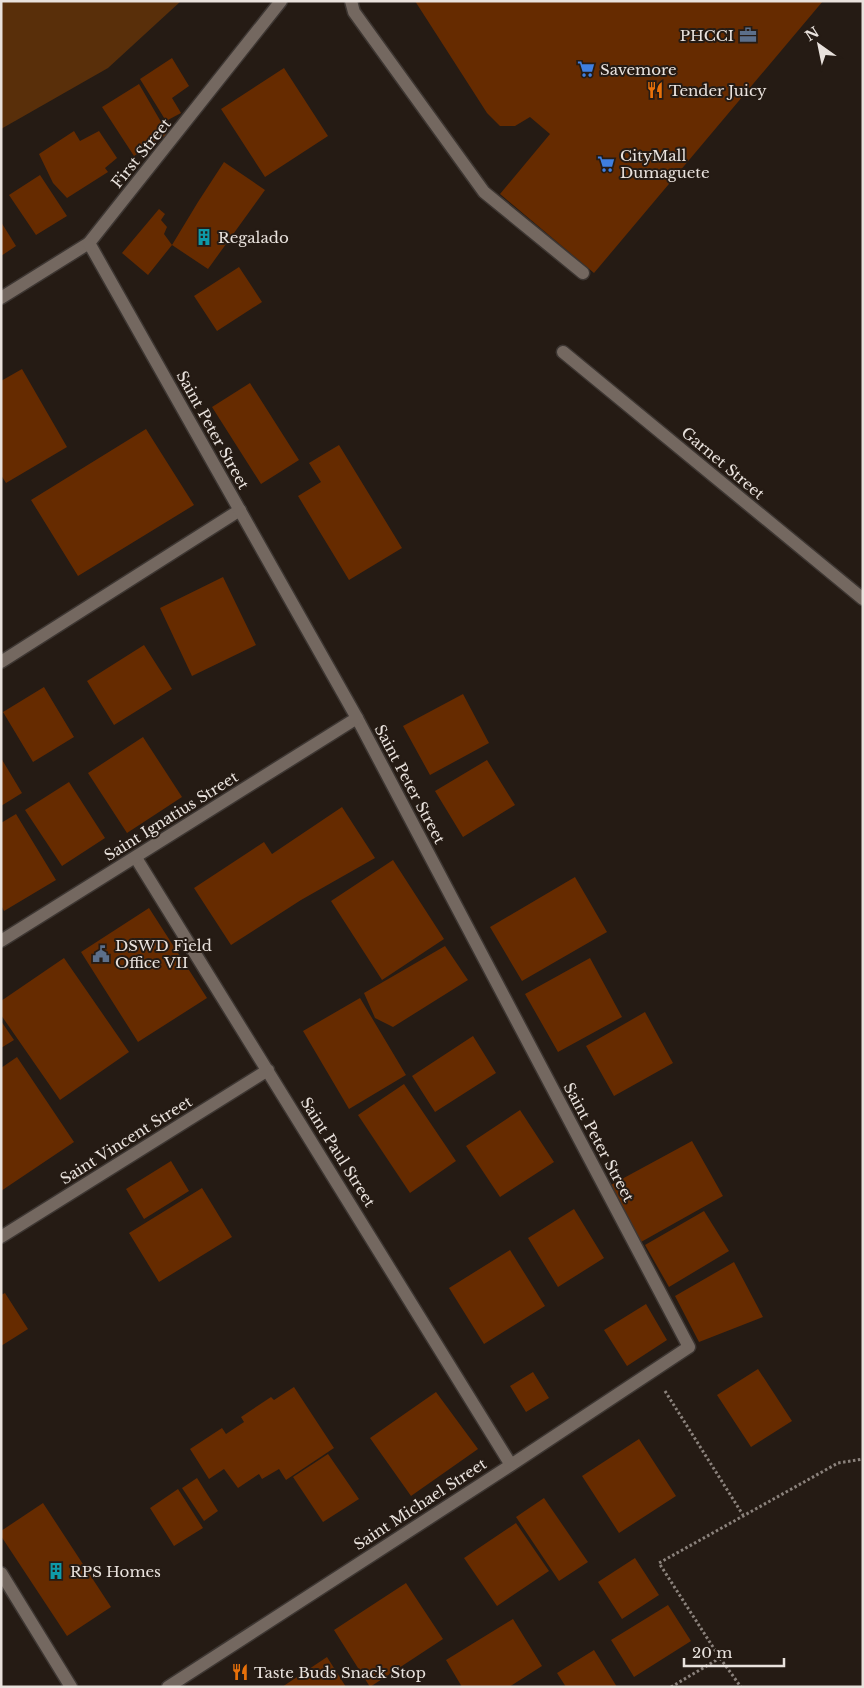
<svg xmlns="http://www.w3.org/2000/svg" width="864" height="1688" viewBox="0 0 864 1688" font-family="'Libre Baskerville',serif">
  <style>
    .green { fill: #592f0a }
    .building { fill: #662b00 }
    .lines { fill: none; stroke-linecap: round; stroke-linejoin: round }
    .service-casing { stroke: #3d3632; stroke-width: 15 }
    .minor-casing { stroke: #3d3632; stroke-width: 15 }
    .tertiary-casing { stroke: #3d3632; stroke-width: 15 }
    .path { stroke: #8b827c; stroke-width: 3; stroke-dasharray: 2.5 2.5; stroke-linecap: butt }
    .service { stroke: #746860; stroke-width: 12 }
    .minor { stroke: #746860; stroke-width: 12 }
    .tertiary { stroke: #746860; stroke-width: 12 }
    .labels { text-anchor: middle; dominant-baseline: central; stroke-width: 4; stroke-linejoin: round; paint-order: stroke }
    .poi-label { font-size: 15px; fill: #e9e2dd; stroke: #251b14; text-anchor: start }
    .street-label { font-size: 15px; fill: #e9e2dd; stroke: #251b14 }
  </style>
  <rect width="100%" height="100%" fill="#251b14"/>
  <path class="green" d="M1 1H181L108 68 1 129Z"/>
  <path class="building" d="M415 1H823L594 273 500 194 550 134 530 117 515 126H500L487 113Z
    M172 58 189 86 172 98 181 113 166 121 140 79Z
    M284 68 328 136 265 177 221 109Z
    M139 84 168 134 134 156 102 107Z
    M74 131 80 141 99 131 117 158 105 168 108 172 67 198 53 183 39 154Z
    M224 162 265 190 208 269 172 245 198 202Z
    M40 175 67 216 36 235 9 195Z
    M159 209 165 214 161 220 167 227 164 234 172 245 148 275 122 253Z
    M1 222 16 246 1 256Z
    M239 267 262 302 217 331 194 296Z
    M22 369 67 447 6 483 1 475V381Z
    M250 383 299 460 261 484 212 407Z
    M146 429 194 505 78 576 31 500Z
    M339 445 402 548 349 580 298 496 321 482 309 463Z
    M223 577 256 645 192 676 160 608Z
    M144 645 172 689 114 725 87 681Z
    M44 687 74 737 33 762 3 712Z
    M463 694 489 743 430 775 403 726Z
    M143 737 182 797 127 833 88 773Z
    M1 758 22 793 1 806Z
    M487 760 515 805 463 837 435 791Z
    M69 782 105 838 62 866 25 810Z
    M342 807 375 858 301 900 231 945 194 888 264 842 272 854Z
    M16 814 56 880 4 911 1 905V823Z
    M393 860 444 939 382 980 331 901Z
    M575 877 607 932 522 981 490 927Z
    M149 908 207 998 138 1042 81 952Z
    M445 946 468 980 393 1027 375 1018 364 993Z
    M64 958 129 1052 60 1100 1 1015V1001Z
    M590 958 622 1017 558 1052 525 994Z
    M360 998 406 1075 349 1109 303 1031Z
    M645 1012 673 1063 614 1096 586 1046Z
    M1 1021 14 1040 1 1048Z
    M473 1036 496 1073 435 1112 412 1076Z
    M17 1057 74 1142 1 1191V1068Z
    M404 1084 456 1161 410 1193 358 1115Z
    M520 1110 554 1162 500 1197 466 1146Z
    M692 1141 723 1196 641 1242 609 1186Z
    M171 1161 189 1191 144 1219 126 1189Z
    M202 1188 232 1237 159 1282 129 1233Z
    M574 1209 604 1258 558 1287 528 1238Z
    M704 1211 729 1251 669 1287 645 1245Z
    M510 1250 545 1306 484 1344 449 1288Z
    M734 1262 763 1317 699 1342 675 1296Z
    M5 1293 28 1329 1 1346V1295Z
    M646 1304 667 1340 627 1366 604 1330Z
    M758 1369 792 1421 751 1447 717 1395Z
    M533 1372 549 1398 526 1412 510 1386Z
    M294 1387 334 1448 286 1480 279 1469 262 1479 259 1474 238 1488 224 1469 209 1479 190 1449 222 1428 226 1434 244 1422 241 1417 271 1397 274 1400Z
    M436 1392 478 1449 411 1496 370 1438Z
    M639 1439 676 1496 619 1533 582 1476Z
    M328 1454 359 1499 323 1522 293 1477Z
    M197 1478 218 1511 204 1521 182 1488Z
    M178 1489 203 1528 174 1546 150 1508Z
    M544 1498 588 1562 559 1581 516 1517Z
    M43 1503 111 1607 67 1636 1 1536V1531Z
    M516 1523 549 1571 497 1606 464 1558Z
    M635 1558 659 1595 622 1619 598 1582Z
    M406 1583 443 1639 370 1687 334 1630Z
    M668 1605 691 1641 634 1677 611 1640Z
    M513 1619 542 1666 509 1687H462L446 1660Z
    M594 1650 617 1687H566L557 1673Z
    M327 1657 346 1687H282Z"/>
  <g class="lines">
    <g class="service-casing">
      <path id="service" d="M351 1 354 12 484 192 583 273"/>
    </g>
    <g class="minor-casing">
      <path id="minor" d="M1 298 89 243
        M563 352 863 599
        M1 662 240 510
        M136 858 511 1465
        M1 1237 268 1070
        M168 1687 511 1465 689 1347 357 718"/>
    </g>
    <g class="tertiary-casing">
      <path id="tertiary" d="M1 941 357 718 89 243 281 1
        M1 1573 71 1687"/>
    </g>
    <path class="path" d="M665 1391 743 1515
      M720 1658 741 1687
      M671 1687 720 1658 659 1563 838 1463 863 1459"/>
    <use href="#service" class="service"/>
    <use href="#minor" class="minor"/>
    <use href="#tertiary" class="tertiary"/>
  </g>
  <defs>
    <g id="office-bare" transform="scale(1.35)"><path d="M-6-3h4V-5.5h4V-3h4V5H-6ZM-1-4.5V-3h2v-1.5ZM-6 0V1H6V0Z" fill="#5c6f8a" stroke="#251b14" stroke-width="2.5" paint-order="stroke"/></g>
    <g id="supermarket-bare" transform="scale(1.35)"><path d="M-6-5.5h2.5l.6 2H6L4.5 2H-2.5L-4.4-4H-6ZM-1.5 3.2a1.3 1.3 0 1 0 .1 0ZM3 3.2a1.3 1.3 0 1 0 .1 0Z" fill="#3f7fe0" stroke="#251b14" stroke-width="2.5" paint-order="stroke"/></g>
    <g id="restaurant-bare" transform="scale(1.35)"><path d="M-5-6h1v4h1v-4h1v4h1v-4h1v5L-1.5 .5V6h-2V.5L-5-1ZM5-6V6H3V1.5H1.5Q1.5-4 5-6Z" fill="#e8710a" stroke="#251b14" stroke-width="2.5" paint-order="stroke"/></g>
    <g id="building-bare" transform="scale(1.35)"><path d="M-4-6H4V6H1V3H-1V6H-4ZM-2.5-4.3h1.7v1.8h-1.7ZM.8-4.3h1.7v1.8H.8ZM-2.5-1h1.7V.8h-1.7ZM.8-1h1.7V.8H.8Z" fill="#0f9aa8" stroke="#251b14" stroke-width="2.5" paint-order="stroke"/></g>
    <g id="civic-bare" transform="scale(1.35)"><path d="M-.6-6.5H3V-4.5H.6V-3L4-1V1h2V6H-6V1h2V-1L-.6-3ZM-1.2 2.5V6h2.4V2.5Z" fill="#5c6f8a" stroke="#251b14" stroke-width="2.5" paint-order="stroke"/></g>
  </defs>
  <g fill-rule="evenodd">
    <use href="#office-bare" x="748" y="35"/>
    <use href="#supermarket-bare" x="586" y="69"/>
    <use href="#restaurant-bare" x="655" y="90"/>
    <use href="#supermarket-bare" x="606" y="164"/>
    <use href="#building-bare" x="204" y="237"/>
    <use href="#civic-bare" x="101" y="954"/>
    <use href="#building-bare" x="56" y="1571"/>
    <use href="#restaurant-bare" x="240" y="1672"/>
  </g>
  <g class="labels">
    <g class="poi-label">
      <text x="734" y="35" text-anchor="end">PHCCI</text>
      <text x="600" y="69">Savemore</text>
      <text x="669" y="90">Tender Juicy</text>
      <text x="620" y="155">CityMall<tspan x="620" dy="17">Dumaguete</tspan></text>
      <text x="218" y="237">Regalado</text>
      <text x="115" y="945">DSWD Field<tspan x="115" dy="17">Office VII</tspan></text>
      <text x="70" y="1571">RPS Homes</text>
      <text x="254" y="1672">Taste Buds Snack Stop</text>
    </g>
    <g class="street-label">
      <text transform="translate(141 153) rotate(-51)">First Street</text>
      <text transform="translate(213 430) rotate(61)">Saint Peter Street</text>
      <text transform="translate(723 463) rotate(40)">Garnet Street</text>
      <text transform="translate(410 784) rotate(62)">Saint Peter Street</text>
      <text transform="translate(171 816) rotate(-32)">Saint Ignatius Street</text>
      <text transform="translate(126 1140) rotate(-32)">Saint Vincent Street</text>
      <text transform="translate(599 1142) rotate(62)">Saint Peter Street</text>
      <text transform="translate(338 1152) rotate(58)">Saint Paul Street</text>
      <text transform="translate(420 1504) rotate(-33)">Saint Michael Street</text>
    </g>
  </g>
  <rect width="864" height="1688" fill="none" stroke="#e9e2dd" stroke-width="5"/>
  <g transform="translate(819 45) rotate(327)" stroke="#251b14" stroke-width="4" paint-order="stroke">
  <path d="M0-4L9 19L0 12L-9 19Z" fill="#e9e2dd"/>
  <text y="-8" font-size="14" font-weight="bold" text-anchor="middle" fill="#e9e2dd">N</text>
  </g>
  <path d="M684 1658v8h100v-8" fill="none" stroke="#e9e2dd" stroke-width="2.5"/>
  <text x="692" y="1658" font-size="15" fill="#e9e2dd" stroke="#251b14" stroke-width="4" paint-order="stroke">20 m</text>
</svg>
